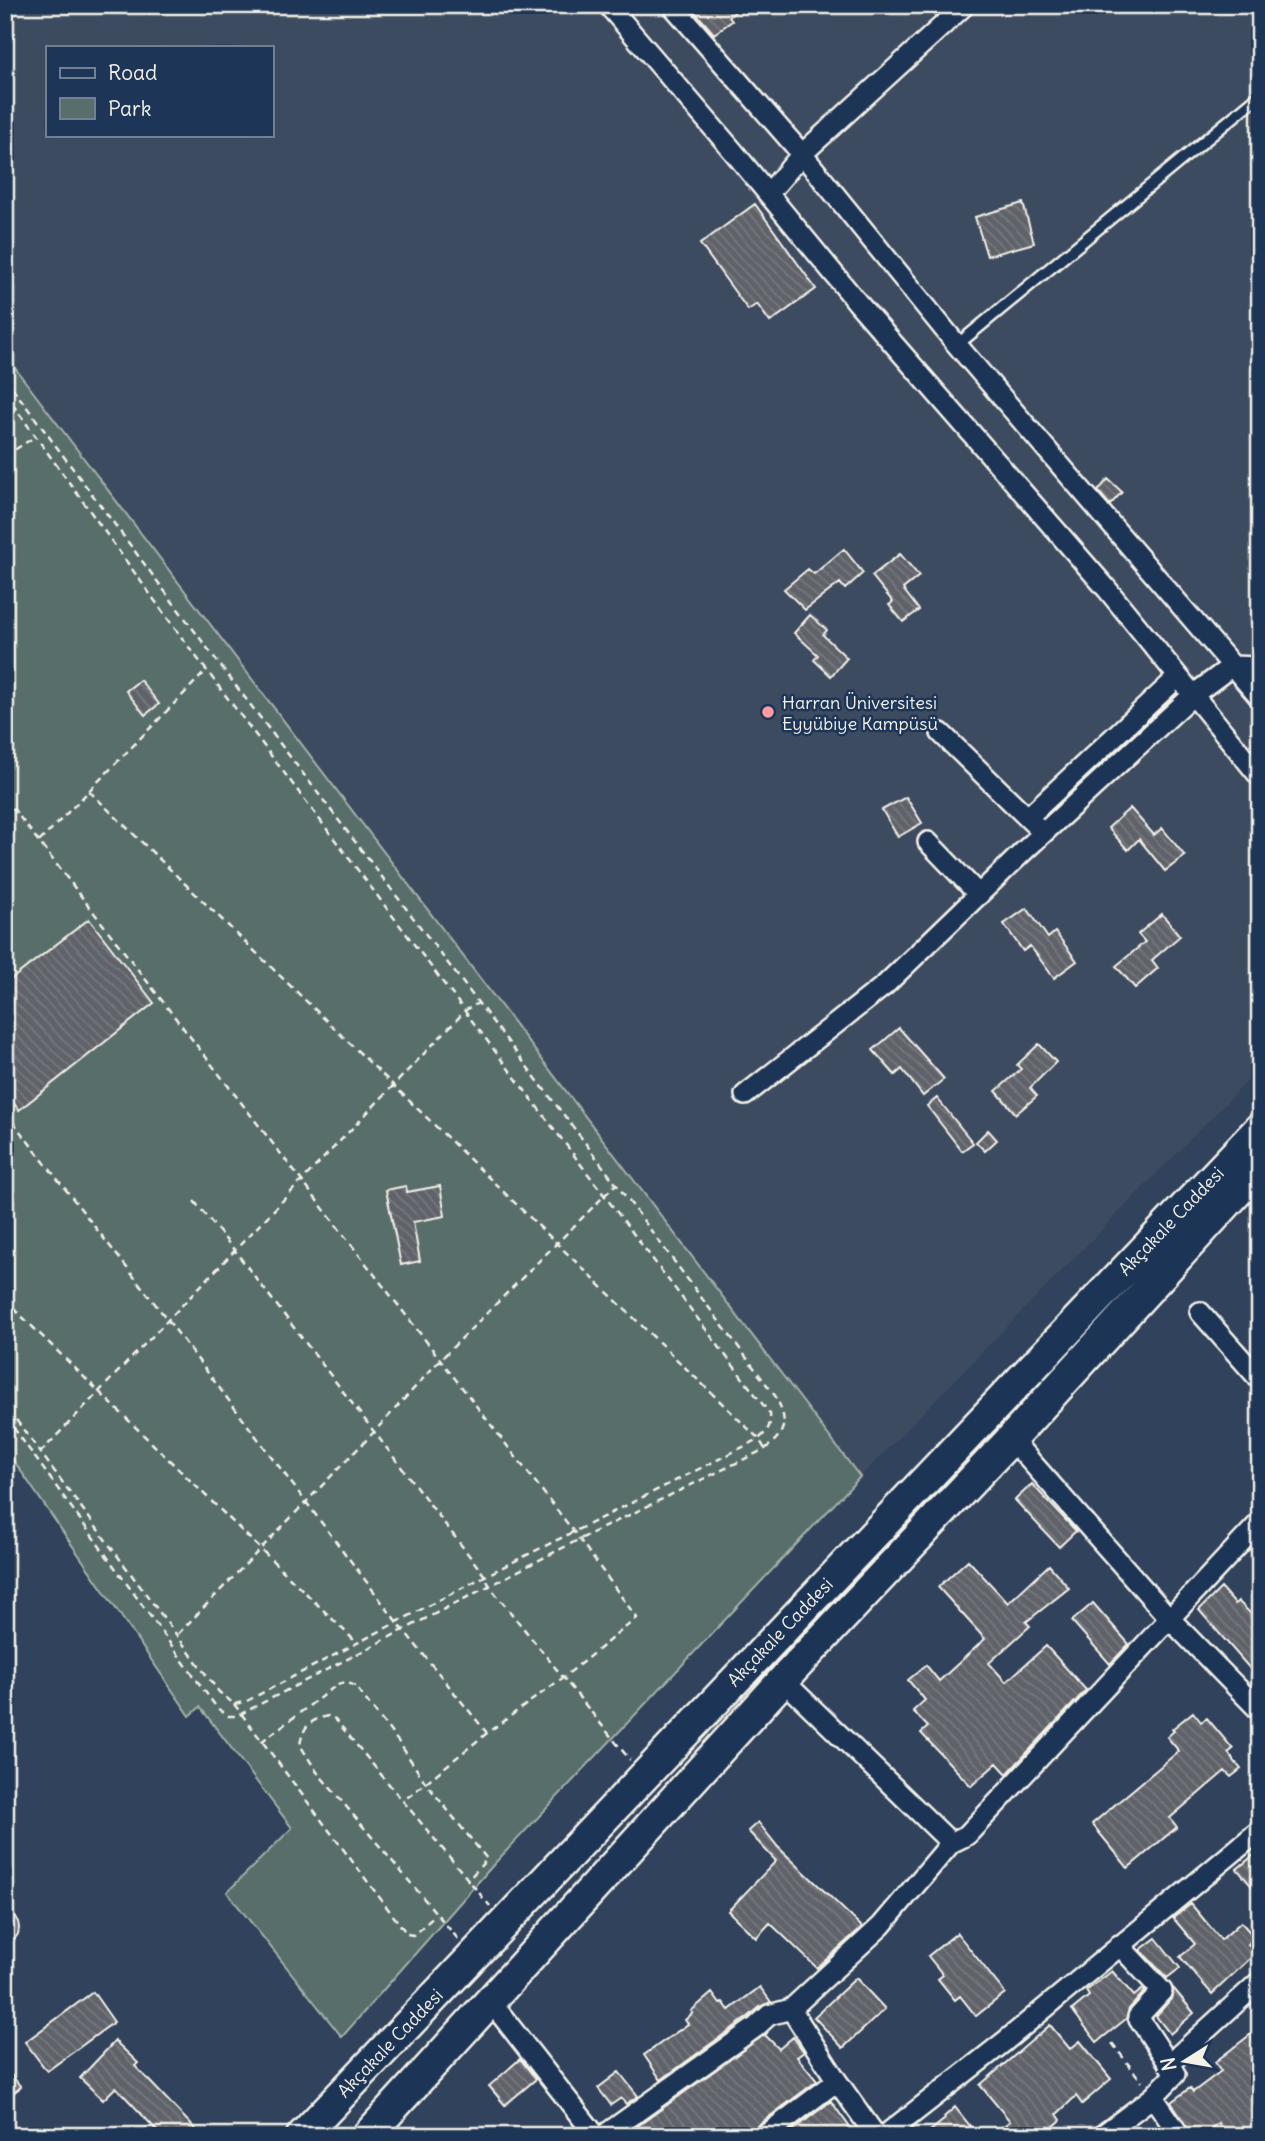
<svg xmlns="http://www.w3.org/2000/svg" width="1265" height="2141" viewBox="0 0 1265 2141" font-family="Delius,sans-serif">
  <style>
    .built { fill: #3e4c60; fill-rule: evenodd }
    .green { fill: #586e6a; stroke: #a6b0a9; stroke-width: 2 }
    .building { fill: url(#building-back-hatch); stroke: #f4f1e8; stroke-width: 2 }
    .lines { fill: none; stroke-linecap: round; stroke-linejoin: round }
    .lane-casing { stroke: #f4f1e8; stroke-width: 15 }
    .street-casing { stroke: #f4f1e8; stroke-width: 24 }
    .primary-casing { stroke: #f4f1e8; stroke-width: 35 }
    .path { stroke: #f4f1e8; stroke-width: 2.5; stroke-dasharray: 7 5; stroke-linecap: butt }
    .lane { stroke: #1d3557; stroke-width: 10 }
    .street { stroke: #1d3557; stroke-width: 19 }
    .primary { stroke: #1d3557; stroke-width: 30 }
    .poi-dot { fill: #ff9aa2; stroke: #1d3557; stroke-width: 2.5 }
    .labels { text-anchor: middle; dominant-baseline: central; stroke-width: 5; stroke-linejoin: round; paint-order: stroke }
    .poi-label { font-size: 18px; fill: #f4f1e8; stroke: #1d3557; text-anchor: start }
    .street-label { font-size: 18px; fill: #f4f1e8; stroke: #1d3557 }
  </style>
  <defs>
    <pattern id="building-back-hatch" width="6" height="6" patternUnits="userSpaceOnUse" patternTransform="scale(1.75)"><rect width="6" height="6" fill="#5e6269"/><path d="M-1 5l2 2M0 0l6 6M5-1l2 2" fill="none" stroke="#76797e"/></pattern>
  </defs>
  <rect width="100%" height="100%" fill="#30425c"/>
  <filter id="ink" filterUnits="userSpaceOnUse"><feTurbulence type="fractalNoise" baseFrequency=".0143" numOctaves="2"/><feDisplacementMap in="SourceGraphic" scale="14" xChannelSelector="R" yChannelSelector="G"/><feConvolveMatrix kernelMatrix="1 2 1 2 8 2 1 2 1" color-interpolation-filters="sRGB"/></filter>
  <g filter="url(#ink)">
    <path class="built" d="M5 5H1260V1068L860 1477 5 355ZM47 47H271V135H47Z"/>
    <path class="green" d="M5 355 860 1477 494 1864 342 2037 227 1892 292 1828 200 1707 190 1716 5 1448Z"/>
    <path class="building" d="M689 5H742L729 17 732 21 714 34Z
      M1023 203 1034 243 987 256 975 217Z
      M755 204 816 289 770 322 757 304 748 310 700 244Z
      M1108 479 1122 492 1110 505 1098 491Z
      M844 549 863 573 845 589 840 583 805 610 784 589 808 569 814 574Z
      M900 554 919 576 903 589 919 610 903 622 889 605 893 602 872 576Z
      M810 615 827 630 823 635 847 658 831 676 814 660 818 655 794 633Z
      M140 680 159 704 145 715 126 691Z
      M906 797 922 823 898 837 882 810Z
      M1130 808 1154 835 1162 828 1185 856 1165 871 1139 839 1128 850 1108 828Z
      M1027 908 1048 938 1055 932 1077 961 1054 978 1030 946 1023 951 1004 924Z
      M1162 914 1180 936 1152 960 1158 968 1135 988 1116 966 1145 942 1138 934Z
      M89 919 154 1003 19 1110 5 1092V984Z
      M899 1028 944 1079 923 1096 902 1069 895 1075 873 1050Z
      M1039 1044 1056 1062 1030 1088 1037 1096 1016 1114 996 1091 1021 1069 1017 1065Z
      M937 1098 973 1143 962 1151 927 1106Z
      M988 1130 997 1140 985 1151 976 1142Z
      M406 1186 407 1192 440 1186 445 1216 413 1222 420 1261 401 1265 386 1190Z
      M1032 1484 1076 1531 1059 1547 1015 1500Z
      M968 1560 1008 1603 1049 1565 1069 1588 1026 1622 1030 1626 989 1663 1006 1682 1046 1646 1086 1690 1007 1774 997 1763 971 1786 921 1733 928 1727 913 1711 925 1700 908 1680 926 1665 939 1681 985 1639 938 1587Z
      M1221 1588 1235 1604 1238 1601 1257 1620 1254 1624 1260 1630V1664L1252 1671 1199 1610Z
      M1093 1603 1129 1644 1110 1664 1072 1621Z
      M1193 1712 1201 1722 1207 1718 1233 1749 1228 1753 1241 1769 1231 1777 1225 1771 1170 1818 1177 1827 1128 1868 1092 1824 1179 1751 1167 1737 1174 1731 1172 1729Z
      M758 1822 778 1847 862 1927 817 1968 770 1923 756 1938 728 1911 776 1861 748 1831Z
      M1254 1855 1260 1862V1896L1237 1869Z
      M5 1901 18 1922 19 1928 18 1934 5 1952Z
      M1191 1904 1221 1940 1241 1922 1255 1938 1248 1944 1256 1953 1212 1994 1180 1957 1195 1944 1173 1918Z
      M957 1933 1005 1993 976 2016 960 1996 955 2000 938 1979 943 1975 928 1956Z
      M1156 1938 1180 1968 1167 1978 1140 1950Z
      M1112 1971 1134 1996 1143 1989 1145 1991 1129 2009 1126 2019 1097 2042 1072 2010 1089 1996 1086 1991Z
      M856 1978 885 2009 843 2048 814 2017Z
      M760 1987 771 2002 761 2006 748 2017 661 2080 644 2055 688 2024 685 2020 693 2013 691 2011 712 1993 720 2004 723 2002 729 2010Z
      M1174 1989 1194 2013 1170 2034 1156 2016 1171 1999Z
      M93 1992 114 2022 47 2071 25 2042Z
      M1050 2025 1070 2049 1080 2041 1111 2079 1082 2104 1076 2096 1057 2114 1061 2120 1043 2136H991L1010 2121 980 2085Z
      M1260 2027V2126L1247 2136H1228L1218 2123 1207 2132 1206 2130 1198 2136H1192L1171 2102 1190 2088 1193 2092 1221 2071 1215 2062Z
      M768 2032 765 2035 779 2049 793 2037 804 2052 797 2057 817 2081 757 2126 752 2136H624Z
      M115 2041 138 2063 135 2066 202 2136H162L116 2087 103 2100 80 2078Z
      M520 2059 536 2079 505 2105 489 2086Z
      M5 2067 21 2087 5 2099Z
      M619 2072 638 2096 626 2104 621 2098 611 2105 598 2088Z
      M831 2101 856 2136H785Z
      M955 2107 978 2136H924L945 2119 944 2117Z"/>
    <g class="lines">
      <g class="lane-casing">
        <path id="lane" d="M957 345 1260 95"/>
      </g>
      <g class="street-casing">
        <path id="street" d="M608 5 733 151 857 302 1107 589 1260 777
          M672 5 802 154 957 345 1260 698
          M768 194 802 154 965 5
          M941 733 1035 825
          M1028 817 1178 677
          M928 842 979 895
          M745 1095 885 985 1025 850 1193 695 1232 666 1260 667
          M1200 1312 1260 1380
          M1011 1439 1169 1618 1260 1711
          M783 1680 951 1843
          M1119 1945 1162 1991 1138 2017 1169 2064
          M491 2002 596 2136
          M1153 2097 1180 2136
          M603 2136 756 2027 769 2015 791 2009
          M764 2136 837 2081
          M876 2136 837 2081 791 2009 881 1926 951 1843 967 1835 1260 1522
          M884 2136 1004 2042 1260 1830
          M1101 2136 1153 2097 1175 2074 1169 2064 1260 1981"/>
      </g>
      <g class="primary-casing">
        <path id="primary" d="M302 2136 1260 1128
          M367 2136 783 1680 1011 1439 1260 1167"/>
      </g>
      <path class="path" d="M5 378 220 665 583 1140 776 1397C788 1421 787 1432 765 1449L578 1540 237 1716H228L217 1708 5 1416
        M5 394 179 634 770 1414C771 1427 768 1430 759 1439L485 1576 245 1702 234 1704 219 1692 5 1405
        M5 456 36 436
        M89 791 759 1439 765 1449
        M5 798 574 1532 637 1618 564 1677 487 1733 403 1801
        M39 842 207 670
        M5 1112 167 1319 397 1622 487 1733
        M194 1201 235 1251 485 1576 490 1587 630 1760
        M5 1300 357 1643
        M40 1453 466 1010 478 1003
        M178 1634 374 1432 440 1360 616 1184
        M234 1704 407 1934 413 1935 436 1915
        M261 1742 338 1684 346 1682 355 1686 400 1744 425 1782 487 1859 467 1881
        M458 1939 317 1772 300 1745C303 1727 309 1720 328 1716L335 1719 490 1906
        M1112 2043 1142 2082"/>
      <use href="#lane" class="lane"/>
      <use href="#street" class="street"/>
      <use href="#primary" class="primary"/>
    </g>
  </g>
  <circle class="poi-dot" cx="768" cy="712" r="7"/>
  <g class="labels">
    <g class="poi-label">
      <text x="782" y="702">Harran Üniversitesi<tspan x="782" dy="21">Eyyübiye Kampüsü</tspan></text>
    </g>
    <g class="street-label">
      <text transform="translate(1171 1221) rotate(-46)">Akçakale Caddesi</text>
      <text transform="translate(780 1632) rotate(-46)">Akçakale Caddesi</text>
      <text transform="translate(390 2043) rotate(-46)">Akçakale Caddesi</text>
    </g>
  </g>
  <rect width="1265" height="2141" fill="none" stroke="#1d3557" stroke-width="28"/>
  <rect x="14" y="14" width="1237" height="2113" fill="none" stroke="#f4f1e8" stroke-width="2.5" filter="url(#ink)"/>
  <rect x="46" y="46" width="228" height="91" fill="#1d3557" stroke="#738091" stroke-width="2"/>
  <rect x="60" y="68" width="35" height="10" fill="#1d3557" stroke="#738091" stroke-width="2"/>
  <text x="108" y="80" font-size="21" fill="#f4f1e8">Road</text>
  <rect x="60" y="98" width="35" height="21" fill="#586e6a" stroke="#738091" stroke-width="2"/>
  <text x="108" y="116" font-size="21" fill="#f4f1e8">Park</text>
  <g transform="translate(1185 2061) rotate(259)" stroke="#1d3557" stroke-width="5" paint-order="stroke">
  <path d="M0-5L12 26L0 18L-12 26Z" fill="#f4f1e8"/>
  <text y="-10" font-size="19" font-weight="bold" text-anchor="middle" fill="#f4f1e8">N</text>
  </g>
</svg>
